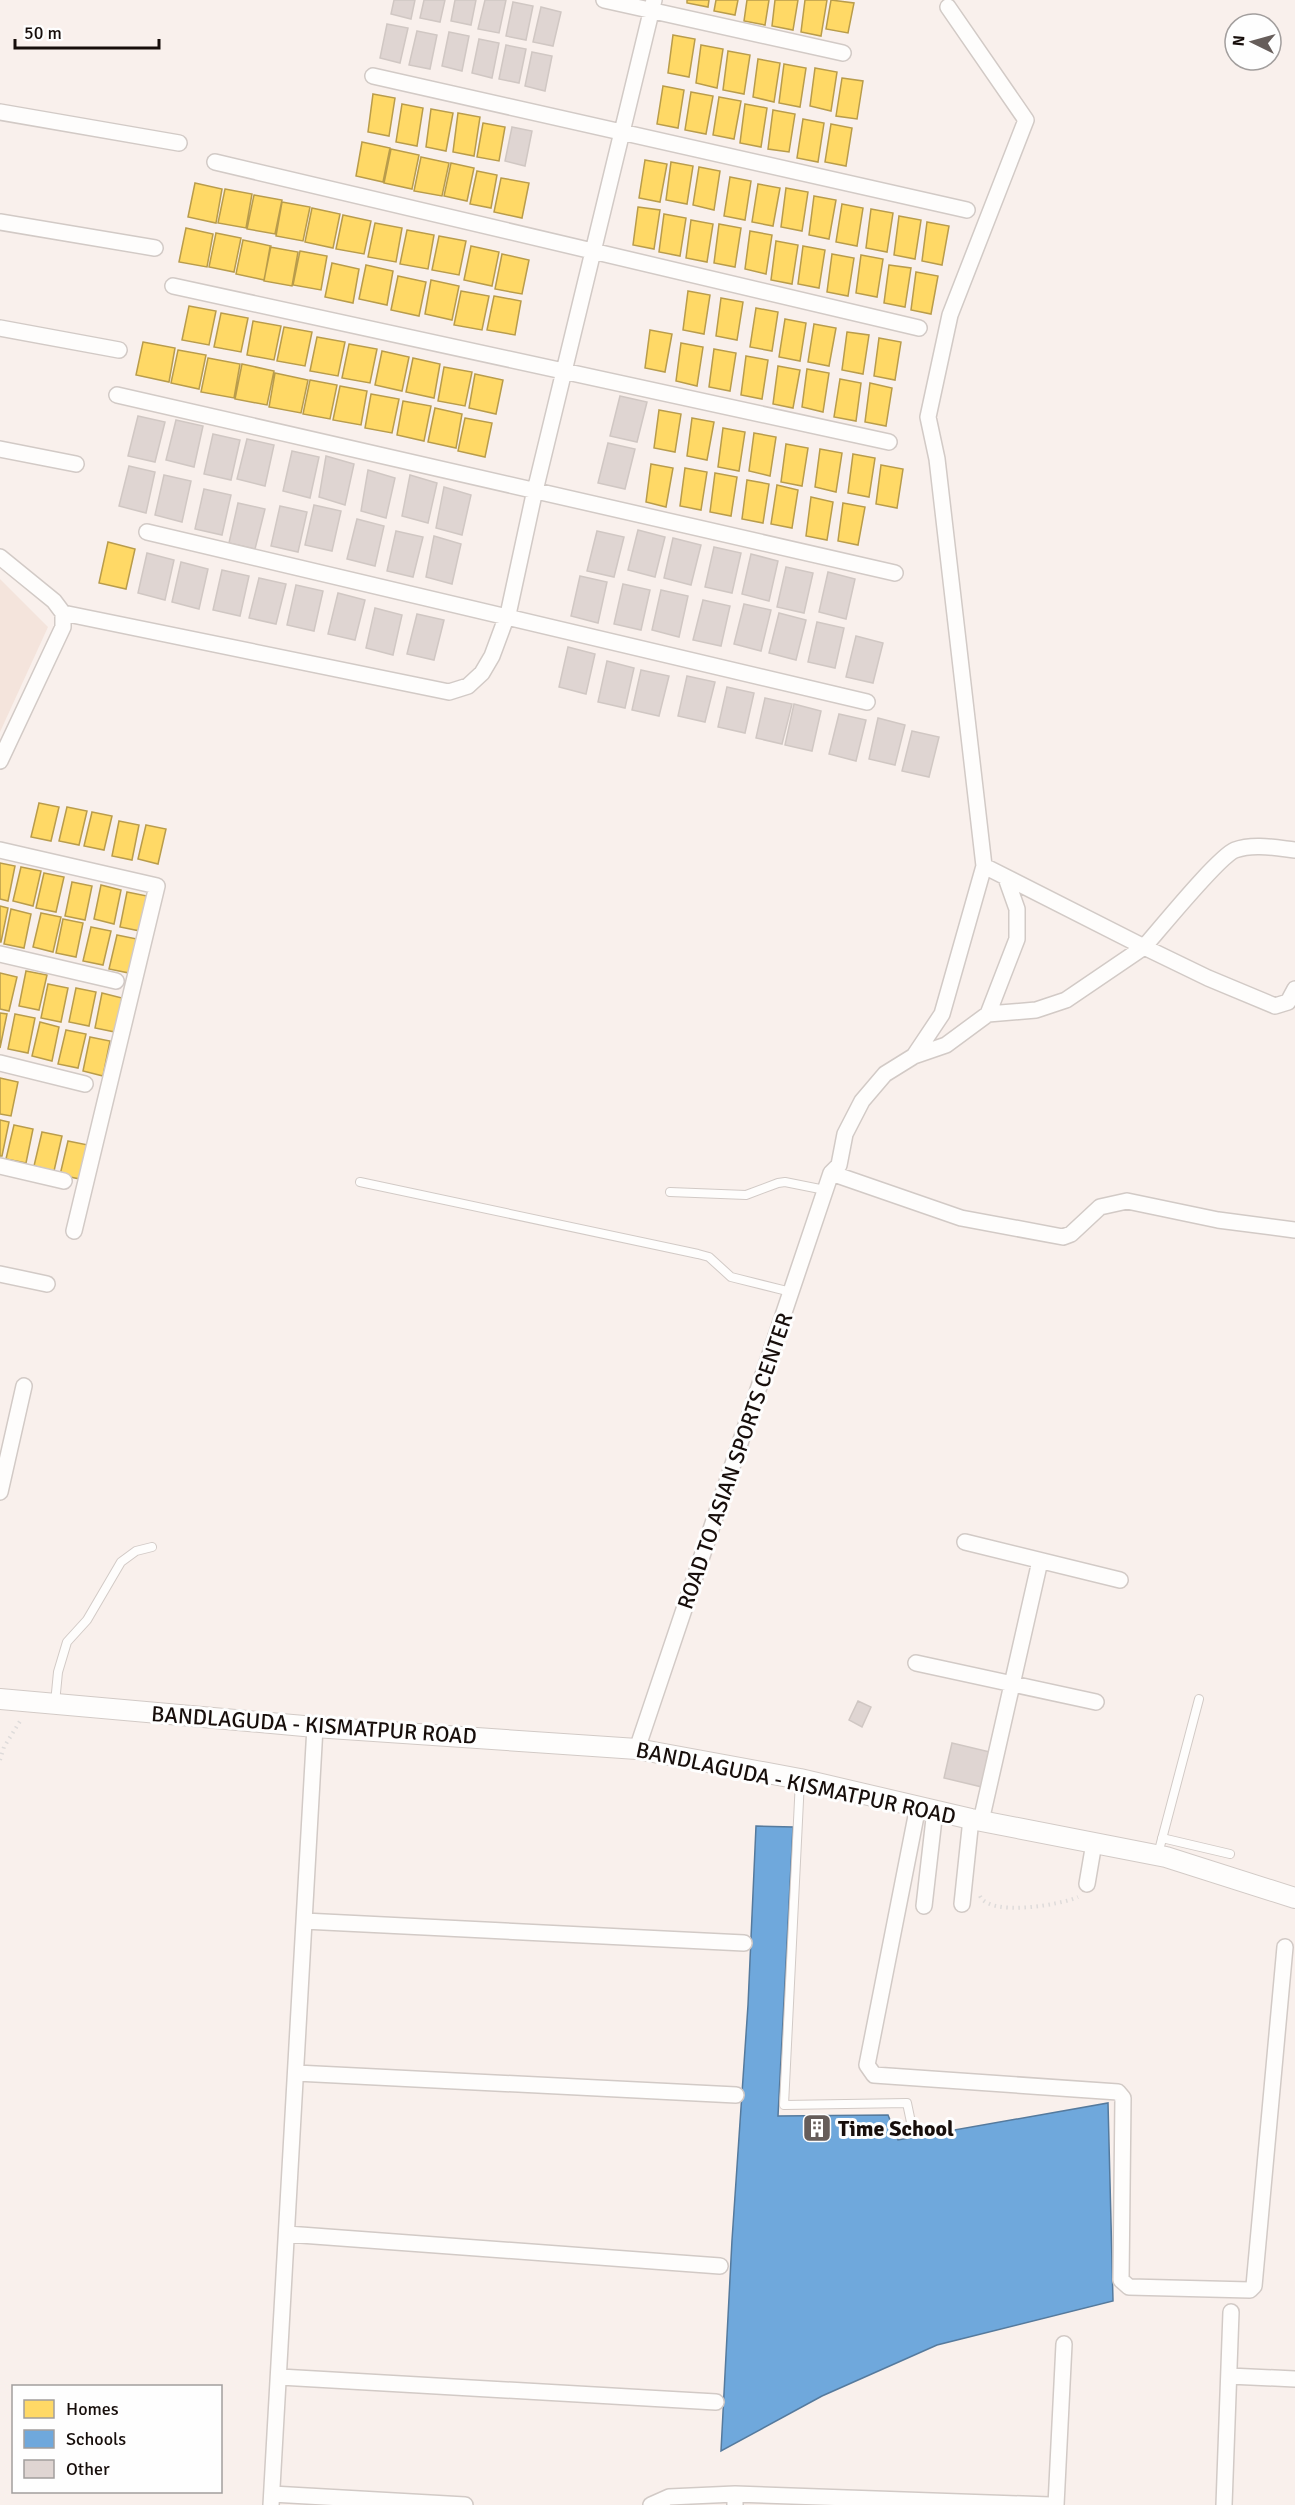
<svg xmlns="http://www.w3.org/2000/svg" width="1295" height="2505" viewBox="0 0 1295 2505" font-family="Signika,sans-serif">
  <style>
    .education { fill: #f4e4dc }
    .homes { fill: #ffd966; stroke: #b99c4b; stroke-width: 1.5 }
    .schools { fill: #6fa8dc; stroke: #557a9d; stroke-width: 1.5 }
    .building { fill: #dfd5d2; stroke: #d0c7c3; stroke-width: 1.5 }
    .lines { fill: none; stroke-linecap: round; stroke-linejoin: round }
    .service-casing { stroke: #d2cac6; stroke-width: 10 }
    .minor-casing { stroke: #d2cac6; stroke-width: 18 }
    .tertiary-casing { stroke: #d2cac6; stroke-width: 22 }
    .path { stroke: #dedbda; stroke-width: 4; stroke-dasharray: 1.5 4.5; stroke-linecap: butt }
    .service { stroke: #fefdfc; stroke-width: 8 }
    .minor { stroke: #fefdfc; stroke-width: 15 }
    .tertiary { stroke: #fefdfc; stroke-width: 20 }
    .labels { text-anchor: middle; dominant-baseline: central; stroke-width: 6; stroke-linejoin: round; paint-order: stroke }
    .street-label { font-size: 22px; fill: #170e0b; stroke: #fefefe }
    .poi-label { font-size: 22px; font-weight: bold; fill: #170e0b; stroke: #fefefe; text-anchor: start }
  </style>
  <rect width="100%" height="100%" fill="#f9f0ec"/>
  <path class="education" d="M0 579 48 627 0 732Z"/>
  <path class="homes" d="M687 0H709L708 7 687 3Z
    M716 0H738L735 15 714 11Z
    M747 0H769L765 25 744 21Z
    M775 0H798L793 30 772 26Z
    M805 0H827L821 36 801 32Z
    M831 0 854 3 848 33 826 29Z
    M673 35 695 39 689 77 668 73Z
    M701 45 723 49 717 88 696 83Z
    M728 51 750 55 744 94 723 90Z
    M758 59 780 63 774 102 753 97Z
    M784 64 806 68 800 107 779 103Z
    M815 68 837 72 831 111 810 106Z
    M842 78 863 81 857 119 836 116Z
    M663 86 684 90 678 128 657 124Z
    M691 92 713 96 706 134 685 130Z
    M373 94 395 98 389 136 368 132Z
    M719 97 741 101 734 139 713 135Z
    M402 104 423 108 417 146 396 142Z
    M745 104 767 108 761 147 740 143Z
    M431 109 453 113 446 151 426 147Z
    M773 110 795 114 789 152 768 149Z
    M458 113 480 117 474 156 453 152Z
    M803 119 824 123 818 162 797 158Z
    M483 123 505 127 499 161 477 157Z
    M831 124 852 128 846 166 825 162Z
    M362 142 390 148 383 182 356 176Z
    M391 149 419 155 412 189 384 183Z
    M421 157 449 163 442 196 414 191Z
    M645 160 667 164 660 202 639 198Z
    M671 162 693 166 687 204 666 200Z
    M451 163 474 168 467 201 444 196Z
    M699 167 720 171 714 210 693 205Z
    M477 171 497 175 491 208 470 204Z
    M730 177 751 181 745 220 724 216Z
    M501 178 529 183 522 218 494 212Z
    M195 183 222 189 216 223 188 217Z
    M758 184 780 188 773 226 752 222Z
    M786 188 808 192 802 231 781 227Z
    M225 189 252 194 246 228 218 223Z
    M254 195 282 200 275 234 247 229Z
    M814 196 836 200 829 239 809 235Z
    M282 202 310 207 303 241 276 236Z
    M842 204 863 208 857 246 836 242Z
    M638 207 660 210 654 249 633 245Z
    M312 208 340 214 333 248 305 242Z
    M871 209 893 213 887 252 866 248Z
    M664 214 686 218 680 256 659 252Z
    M343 215 371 221 364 254 336 249Z
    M899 216 921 220 915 259 894 255Z
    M691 220 713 224 707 262 686 258Z
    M927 222 949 226 942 265 922 261Z
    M375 223 402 228 396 262 368 257Z
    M719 224 741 228 735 267 714 263Z
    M186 228 213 234 207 267 179 262Z
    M407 230 434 235 428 269 400 264Z
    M750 231 772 235 766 274 745 269Z
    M216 233 241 238 234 272 209 267Z
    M439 236 466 241 459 275 432 270Z
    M243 240 271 246 264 280 236 274Z
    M776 241 798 245 792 284 771 280Z
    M471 246 499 252 492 286 464 280Z
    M803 246 825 250 819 288 798 284Z
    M270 247 298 252 292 286 264 281Z
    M300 251 327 256 321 290 293 285Z
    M502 254 529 260 522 294 495 289Z
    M832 254 854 258 848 296 827 292Z
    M861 255 883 259 877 297 856 293Z
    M332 263 359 269 353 303 325 297Z
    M366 265 393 271 387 305 359 299Z
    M889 265 911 268 905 307 884 303Z
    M916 272 938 276 931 314 911 310Z
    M398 276 426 282 419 316 391 310Z
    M431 280 459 286 452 320 425 314Z
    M461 291 489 296 482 330 454 325Z
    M688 291 710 295 704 334 683 330Z
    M494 296 521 301 515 335 487 330Z
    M721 298 743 302 737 340 716 336Z
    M189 306 216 311 209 345 182 340Z
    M756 308 778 312 772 351 750 347Z
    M221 313 248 318 241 352 214 347Z
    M785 319 806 323 800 361 779 357Z
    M253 321 281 326 274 360 247 355Z
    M814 324 836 328 829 366 808 362Z
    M284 327 312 332 305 366 277 361Z
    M650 330 672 334 665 372 645 368Z
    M847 332 869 335 863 374 842 370Z
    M317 337 345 342 338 376 310 371Z
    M879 338 901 342 895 380 874 376Z
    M143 342 175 348 169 382 136 375Z
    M681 343 703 347 697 386 676 381Z
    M349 344 377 349 370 383 342 378Z
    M714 349 736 353 730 391 709 387Z
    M178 350 206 355 199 389 171 383Z
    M382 351 409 357 402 391 375 385Z
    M746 356 768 360 762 399 741 395Z
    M208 358 240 364 234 398 201 392Z
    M413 358 440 364 434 398 406 392Z
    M242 364 274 371 267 405 235 399Z
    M778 366 800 370 793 408 773 404Z
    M444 367 472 372 465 406 438 401Z
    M807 369 829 373 823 412 802 407Z
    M275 373 308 380 301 413 269 407Z
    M475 374 503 380 496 414 469 408Z
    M840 379 861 383 856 421 834 417Z
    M310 380 337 385 330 419 303 414Z
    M870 383 892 388 886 426 865 422Z
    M340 386 367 391 361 425 333 420Z
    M371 394 399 399 392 433 365 428Z
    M403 401 431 406 424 441 397 435Z
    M435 408 462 414 456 448 428 442Z
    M659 410 681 414 675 452 654 448Z
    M465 418 492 423 485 457 458 451Z
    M692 418 714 422 707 460 687 456Z
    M723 428 745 432 739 471 718 467Z
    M754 433 776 437 770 476 749 471Z
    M786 444 808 448 802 486 781 482Z
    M820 449 842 453 836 492 815 487Z
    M853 454 875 458 869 497 848 493Z
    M651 464 673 468 666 507 646 502Z
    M881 465 903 469 897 508 876 504Z
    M685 468 707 472 701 510 680 506Z
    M715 473 737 477 731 516 710 512Z
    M747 480 769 484 763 523 742 519Z
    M777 485 798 490 792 528 771 524Z
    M811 497 833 502 827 540 806 536Z
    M843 503 865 507 858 545 838 541Z
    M108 542 135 549 126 589 99 583Z
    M39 803 59 807 51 841 31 837Z
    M67 807 87 811 79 845 59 841Z
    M92 812 112 816 104 850 84 846Z
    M119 821 139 825 132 860 112 856Z
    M146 825 166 829 158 864 138 859Z
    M0 863 15 866 8 901 0 899Z
    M21 867 41 871 33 906 13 901Z
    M44 873 64 877 56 912 36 908Z
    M72 882 92 886 85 920 65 916Z
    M101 885 121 890 114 924 94 919Z
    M127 892 147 896 140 931 120 927Z
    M0 906 8 908 1 942H0Z
    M11 909 31 914 24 948 4 944Z
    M41 913 61 917 53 952 33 947Z
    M63 919 83 923 76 957 56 953Z
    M91 927 111 931 103 965 83 961Z
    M117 935 137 939 129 973 109 969Z
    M26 971 47 975 39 1010 19 1006Z
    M0 973 17 977 9 1011 0 1009Z
    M48 984 68 988 61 1022 41 1018Z
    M76 988 96 992 89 1026 69 1022Z
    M102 993 122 998 115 1032 95 1028Z
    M0 1013 7 1014 0 1048Z
    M15 1014 35 1018 28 1053 8 1049Z
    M40 1022 59 1027 52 1061 32 1056Z
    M66 1030 86 1034 78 1068 58 1064Z
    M90 1037 110 1041 103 1076 83 1071Z
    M0 1078 18 1082 11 1116 0 1114Z
    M0 1120 9 1122 2 1156H0Z
    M14 1125 33 1129 26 1163 6 1159Z
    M42 1132 62 1136 54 1171 34 1166Z
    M68 1141 88 1145 80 1179 60 1175Z"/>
  <path class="schools" d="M756 1826 793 1827 778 2116 888 2115 898 2140 1108 2103 1113 2301 937 2345 822 2396 721 2451 732 2240 748 2005Z"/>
  <path class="building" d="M394 0H415L411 19 391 14Z
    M424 0H445L440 22 420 18Z
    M455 0H476L471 25 451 21Z
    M485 0H506L499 33 478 29Z
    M513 2 533 6 526 40 506 36Z
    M541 7 561 12 553 46 533 42Z
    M387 24 408 28 400 63 380 58Z
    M417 31 437 35 430 69 409 65Z
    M449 32 469 36 462 71 442 66Z
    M479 39 499 43 492 78 472 73Z
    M506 45 526 49 519 83 499 79Z
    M532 52 552 56 545 91 525 86Z
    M512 127 532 131 525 166 505 161Z
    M620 396 647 402 637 442 610 436Z
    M138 416 165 422 155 462 128 456Z
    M176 420 203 426 194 467 166 460Z
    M213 434 240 440 231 480 204 474Z
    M247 439 274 445 265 486 237 479Z
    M608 443 635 449 625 489 598 483Z
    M292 451 319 457 310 498 283 491Z
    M326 456 354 464 345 505 319 497Z
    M129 466 155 472 146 513 119 506Z
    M368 470 395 478 386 518 361 511Z
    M164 475 191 481 182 522 155 515Z
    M410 475 437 483 428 523 402 516Z
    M444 487 471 495 462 535 436 528Z
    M204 489 231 495 222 535 195 529Z
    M238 503 265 509 255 549 229 543Z
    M314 505 341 511 332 551 305 545Z
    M280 506 307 512 298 552 271 546Z
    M357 519 384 526 375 566 347 559Z
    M638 530 665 537 655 577 628 570Z
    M396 531 423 537 413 577 387 571Z
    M597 531 624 537 614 577 587 571Z
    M434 536 461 544 452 584 426 577Z
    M673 538 701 545 691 585 664 578Z
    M714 547 741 553 732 593 705 587Z
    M147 553 174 560 165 600 138 593Z
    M751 554 778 561 769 601 742 594Z
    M181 562 208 569 199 609 172 602Z
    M786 567 813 573 804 613 777 607Z
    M222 570 249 576 240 616 213 610Z
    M828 572 855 579 846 619 819 612Z
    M580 576 607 582 598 623 571 616Z
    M259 578 286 584 276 624 249 618Z
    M623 584 650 590 641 630 614 624Z
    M296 585 323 591 314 631 287 625Z
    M661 590 688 596 679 637 652 630Z
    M338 593 365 600 355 640 328 634Z
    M703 600 730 606 721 646 693 640Z
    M744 604 771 610 761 651 734 644Z
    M375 608 402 615 393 655 366 648Z
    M779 613 806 620 796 660 769 653Z
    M417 614 444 620 434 660 407 654Z
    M817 622 844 628 835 668 808 662Z
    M856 636 883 643 873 683 846 677Z
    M568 647 595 654 586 694 559 687Z
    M607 661 634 668 625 708 598 702Z
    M641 670 669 676 659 716 632 710Z
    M687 676 715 682 705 722 678 716Z
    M727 687 754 693 745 733 718 727Z
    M765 698 792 704 782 744 756 738Z
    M794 704 821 711 812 751 785 745Z
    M839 714 866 720 856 761 829 754Z
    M878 718 905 725 895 765 869 759Z
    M912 731 939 737 929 777 902 771Z
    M858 1701 871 1707 862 1727 849 1720Z
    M952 1743 990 1752 982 1787 944 1778Z"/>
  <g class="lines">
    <g class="service-casing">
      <path id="service" d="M360 1182 698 1254 709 1257 731 1277 791 1292
        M670 1192 746 1195 778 1183 785 1182 825 1190
        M55 1703 58 1672 67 1642 87 1620 121 1562 136 1551 152 1547
        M800 1780 784 2105 907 2103 912 2127
        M1162 1838 1230 1854
        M1158 1854 1199 1699"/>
    </g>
    <g class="minor-casing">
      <path id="minor" d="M604 0 843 53
        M948 7 1026 120 950 315 928 417 937 459 984 866
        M373 76 967 210
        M0 112 179 143
        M215 162 919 328
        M0 222 155 248
        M173 286 889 442
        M0 328 119 350
        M117 395 895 573
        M0 449 76 464
        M147 532 867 702
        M0 557 54 601 63 613V627L0 761
        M63 613 449 692 468 686 482 673 492 656 509 610 533 499 654 0
        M0 850 157 886 74 1231
        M0 954 116 981
        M988 1014 1017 939V909L1006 878
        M914 1056 946 1045 988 1014 1036 1010 1066 1000 1144 947 1208 978 1275 1006 1288 1002 1295 989
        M0 1063 85 1084
        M0 1166 64 1181
        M831 1173 839 1165 845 1134 862 1101 885 1074 914 1056 942 1014 984 866 1144 947C1160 929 1218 857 1235 850 1253 843 1277 848 1295 850
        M831 1173 961 1218 1063 1237 1071 1234 1100 1207 1127 1201 1218 1220 1295 1230
        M0 1274 47 1284
        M0 1492 24 1386
        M965 1542 1120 1580
        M916 1663 1096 1702
        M637 1749 831 1173
        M918 1806 867 2065 874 2075 1118 2092 1123 2098 1121 2280 1129 2287 1250 2290 1254 2286 1285 1947
        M981 1821 1040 1561
        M1087 1884 1094 1843
        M962 1904 971 1819
        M924 1906 935 1810
        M304 1921 744 1943
        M296 2073 736 2095
        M287 2234 720 2266
        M1229 2376 1295 2379
        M280 2377 716 2402
        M272 2494 465 2505
        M271 2505 315 1727
        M651 2505 669 2497 735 2494
        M735 2505V2494L1050 2505
        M1056 2505 1064 2344
        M1224 2505 1231 2312"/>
    </g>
    <g class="tertiary-casing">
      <path id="tertiary" d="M0 1699 315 1727 637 1749 800 1779 971 1819 1166 1857 1295 1898"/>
    </g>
    <path class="path" d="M0 1760 4 1747 22 1718
      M980 1896C990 1917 1060 1905 1078 1897"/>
    <use href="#service" class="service"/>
    <use href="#minor" class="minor"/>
    <use href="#tertiary" class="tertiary"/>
  </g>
  <defs>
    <g id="building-square" transform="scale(1.5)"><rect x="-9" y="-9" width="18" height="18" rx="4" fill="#665d5a" stroke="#fefefe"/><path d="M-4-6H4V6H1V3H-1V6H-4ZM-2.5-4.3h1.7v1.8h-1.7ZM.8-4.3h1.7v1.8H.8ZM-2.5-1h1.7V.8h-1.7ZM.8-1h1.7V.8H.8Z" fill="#fff"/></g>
  </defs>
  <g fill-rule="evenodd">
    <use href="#building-square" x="817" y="2128"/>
  </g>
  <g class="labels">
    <g class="street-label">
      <text transform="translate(735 1461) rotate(-71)">ROAD TO ASIAN SPORTS CENTER</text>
      <text transform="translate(314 1725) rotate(4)">BANDLAGUDA - KISMATPUR ROAD</text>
      <text transform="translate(796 1783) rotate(12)">BANDLAGUDA - KISMATPUR ROAD</text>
    </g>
    <g class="poi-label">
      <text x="838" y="2128">Time School</text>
    </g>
  </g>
  <rect x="12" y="2385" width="210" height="108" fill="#fefefe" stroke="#a29e9d" stroke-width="1.5"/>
  <rect x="24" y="2400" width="30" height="18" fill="#ffd966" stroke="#a29e9d" stroke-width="1.5"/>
  <text x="66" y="2415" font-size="18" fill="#170e0b">Homes</text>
  <rect x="24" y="2430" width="30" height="18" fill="#6fa8dc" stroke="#a29e9d" stroke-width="1.5"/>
  <text x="66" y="2445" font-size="18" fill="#170e0b">Schools</text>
  <rect x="24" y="2460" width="30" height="18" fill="#dfd5d2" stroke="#a29e9d" stroke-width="1.5"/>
  <text x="66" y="2475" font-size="18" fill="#170e0b">Other</text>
  <g transform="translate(1253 42) rotate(275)"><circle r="28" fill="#fefefe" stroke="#a29e9d" stroke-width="1.5"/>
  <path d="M0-4.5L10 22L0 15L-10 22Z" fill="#665d5a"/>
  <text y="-9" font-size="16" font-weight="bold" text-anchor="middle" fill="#170e0b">N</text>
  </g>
  <path d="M15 39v9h144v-9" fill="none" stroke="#170e0b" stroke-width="3"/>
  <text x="24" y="39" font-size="18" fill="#170e0b" stroke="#fefefe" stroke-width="4.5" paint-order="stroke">50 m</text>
</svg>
